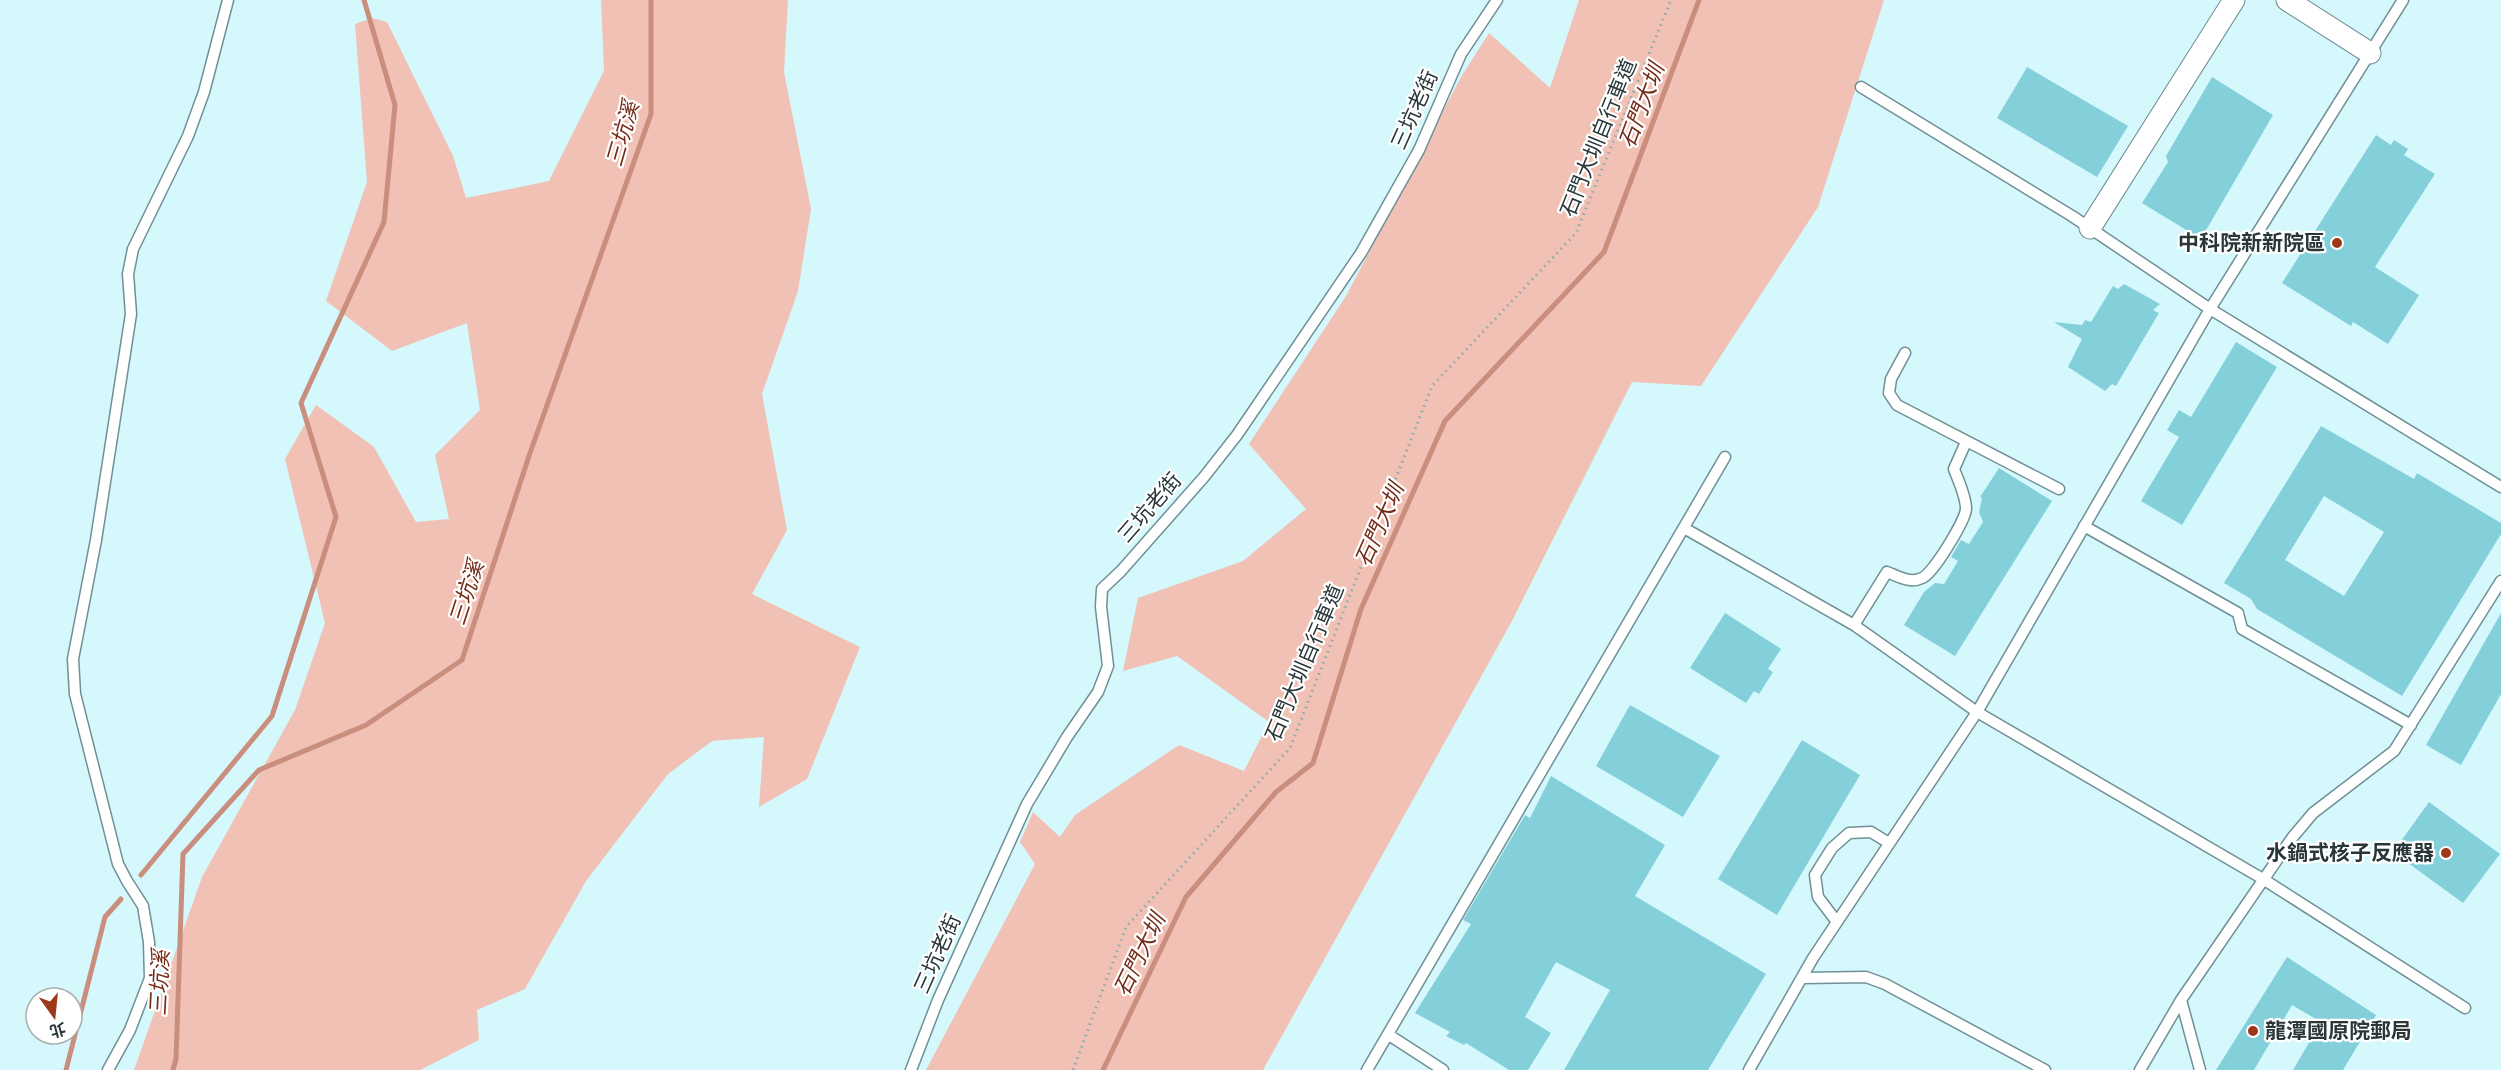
<svg xmlns="http://www.w3.org/2000/svg" width="2501" height="1070" viewBox="0 0 2501 1070" font-family="'Alegreya Sans','Noto Sans TC',sans-serif">
  <style>
    .green { fill: #f0c1b4 }
    .lines { fill: none; stroke-linecap: round; stroke-linejoin: round }
    .stream { stroke: #c98e7d; stroke-width: 5 }
    .building { fill: #83d0db; fill-rule: evenodd }
    .lane-casing { stroke: #6f9094; stroke-width: 13 }
    .street-casing { stroke: #6f9094; stroke-width: 23 }
    .path { stroke: #8fa9ad; stroke-width: 3; stroke-dasharray: 1.5 4.5; stroke-linecap: butt }
    .lane { stroke: #fff; stroke-width: 10 }
    .street { stroke: #fff; stroke-width: 21 }
    .poi-dot { fill: #9f3719; stroke: #fff; stroke-width: 2 }
    .labels { text-anchor: middle; dominant-baseline: central; stroke-width: 4.5; stroke-linejoin: round; paint-order: stroke }
    .street-label { font-size: 21px; fill: #293738; stroke: #fff }
    .poi-label { font-size: 21px; font-weight: bold; fill: #293738; stroke: #fff; text-anchor: end }
    .water-label { font-size: 22px; font-style: italic; fill: #742b17; stroke: #fff }
  </style>
  <rect width="100%" height="100%" fill="#d5f8fd"/>
  <path class="green" d="M601 0H788L784 72 811 209 798 291 762 394 787 530 752 594 860 647 807 779 759 807 764 737 712 741 668 774 586 881 525 989 477 1010 479 1040 420 1070H134L202 877 295 710 325 623 285 459 316 405 374 447 416 522 449 519 435 455 480 410 467 323 392 351 326 301 367 182 355 24 372 18 387 22 453 156 466 198 549 181 604 71Z
    M1579 0H1884L1818 207 1701 386 1632 382 1512 621 1263 1070H926L1035 864 1020 842 1033 812 1060 837 1075 815 1179 745 1244 771 1269 722 1177 656 1123 671 1138 598 1243 561 1306 509 1249 444 1346 296 1461 77 1489 33 1550 88Z"/>
  <g class="lines">
    <path class="stream" d="M141 875 272 716 336 517 301 403 384 222 395 105 364 0
      M66 1070 105 917 121 899
      M173 1070 176 1059 183 854 259 770 366 725 462 660 530 453 651 114V0
      M1103 1070 1186 897 1276 792 1313 763 1361 609 1445 421 1604 252 1699 0"/>
  </g>
  <path class="building" d="M2027 67 2128 126 2097 177 1997 118Z
    M2212 77 2273 115 2201 239 2142 203 2168 162 2166 156Z
    M2376 135 2391 145 2394 140 2408 149 2404 155 2435 174 2375 267 2419 295 2388 344 2353 322 2351 326 2282 283Z
    M2124 284 2160 304 2153 310 2159 313 2116 386 2112 384 2105 391 2068 367 2082 339 2054 322 2082 325 2085 320 2091 322 2113 286 2118 289Z
    M2236 342 2277 367 2182 525 2141 501 2179 437 2167 430 2179 410 2191 417Z
    M2321 426 2414 479 2417 473 2501 523V534L2402 696 2257 609 2251 599 2224 583ZM2324 496 2384 532 2344 596 2285 560Z
    M1999 468 2052 501 1955 656 1904 625 1924 592 1935 583 1944 584 1958 561 1951 557 1961 540 1969 544 1983 522 1979 512 1982 498 1980 497Z
    M1725 613 1781 649 1768 669 1773 672 1759 694 1754 691 1746 703 1690 668Z
    M2501 613V694L2461 765 2426 745Z
    M1630 705 1720 756 1683 817 1596 766Z
    M1802 740 1860 775 1777 915 1718 879Z
    M1551 776 1665 845 1635 896 1766 974 1708 1070H1564L1610 990 1556 962 1525 1017 1551 1033 1528 1070H1509L1466 1043 1464 1045 1446 1036 1450 1032 1415 1013 1471 924 1463 920 1525 815 1530 818Z
    M2429 802 2500 854 2463 903 2393 852Z
    M2287 957 2376 1015 2343 1070H2293L2321 1022 2292 1005 2254 1070H2216Z"/>
  <g class="lines">
    <g class="lane-casing">
      <path id="lane" d="M1861 87 2072 216 2210 309 2501 487
        M1905 353 1891 379 1889 393 1897 405 2059 489
        M1966 442 1954 469C1958 480 1966 496 1966 509 1965 521 1933 574 1922 578 1910 584 1898 576 1887 572L1854 625 1977 712 2263 879 2465 1008
        M2084 526 2238 613 2242 629 2411 725
        M1684 528 1854 625
        M1837 922 1818 897 1815 875 1832 848 1849 833 1871 832 1889 843
        M1803 978 1866 977 1885 984 2045 1070
        M2181 1000 2200 1070
        M1389 1035 1443 1070
        M108 1070 130 1030 150 978 149 942 143 906 127 881 118 864 75 694 73 659 96 540 131 314 128 274 133 249 188 136 204 92 228 0
        M911 1070 938 1000 1027 804 1067 737 1098 692 1108 666 1101 607 1102 589 1121 571 1204 477 1237 435 1361 253 1419 150 1461 54 1497 0
        M1367 1070 1725 457
        M1749 1070 1813 958 1977 712 2210 309 2403 0
        M2140 1070 2181 1000 2292 838 2313 813 2394 751 2501 581"/>
    </g>
    <g class="street-casing">
      <path id="street" d="M2287 0 2370 53
        M2090 228 2234 0"/>
    </g>
    <path class="path" d="M1073 1070 1126 927 1290 748 1432 386 1576 233 1671 0"/>
    <use href="#lane" class="lane"/>
    <use href="#street" class="street"/>
  </g>
  <g class="poi-dot">
    <circle cx="2337" cy="243" r="6"/>
    <circle cx="2446" cy="853" r="6"/>
    <circle cx="2253" cy="1031" r="6"/>
  </g>
  <g class="labels">
    <g class="street-label">
      <text transform="translate(1415 110) rotate(-66)">三坑老街</text>
      <text transform="translate(1599 138) rotate(-68)">石門大圳自行車道</text>
      <text transform="translate(1150 508) rotate(-49)">三坑老街</text>
      <text transform="translate(1305 663) rotate(-67)">石門大圳自行車道</text>
      <text transform="translate(938 954) rotate(-66)">三坑老街</text>
    </g>
    <g class="poi-label">
      <text x="2325" y="243">中科院新新院區</text>
      <text x="2434" y="853">水鍋式核子反應器</text>
      <text x="2265" y="1031" text-anchor="start">龍潭國原院郵局</text>
    </g>
    <g class="water-label">
      <text transform="translate(1642 106) rotate(-69)">石門大圳</text>
      <text transform="translate(623 134) rotate(-74)">三坑溪</text>
      <text transform="translate(1380 525) rotate(-66)">石門大圳</text>
      <text transform="translate(467 593) rotate(-72)">三坑溪</text>
      <text transform="translate(1140 955) rotate(-64)">石門大圳</text>
      <text transform="translate(160 983) rotate(-87)">三坑溪</text>
    </g>
  </g>
  <g transform="translate(54 1016) rotate(165)"><circle r="28" fill="#ffffff" stroke="#a9afaf" stroke-width="1.5"/>
  <path d="M0-4.5L10 22L0 15L-10 22Z" fill="#9f3719"/>
  <text y="-9" font-size="16" font-weight="bold" text-anchor="middle" fill="#293738">北</text>
  </g>
</svg>
